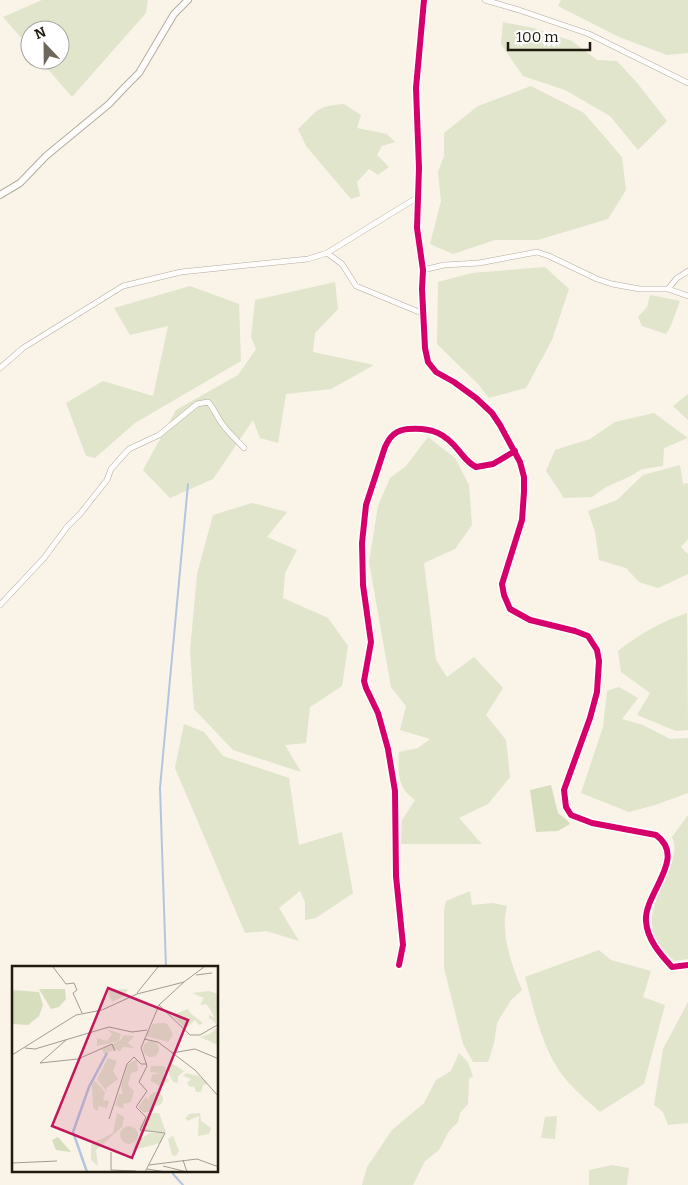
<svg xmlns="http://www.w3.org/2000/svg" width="688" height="1185" viewBox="0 0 688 1185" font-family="Bitter,serif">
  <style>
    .green { fill: #e0e5cc }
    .forest { fill: #d7debe }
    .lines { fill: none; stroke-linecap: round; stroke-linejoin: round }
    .stream { stroke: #b4c6df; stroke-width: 2 }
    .minor-casing { stroke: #b2aca1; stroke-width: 6 }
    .tertiary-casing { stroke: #b2aca1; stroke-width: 8 }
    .minor { stroke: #fefdfc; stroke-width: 5 }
    .tertiary { stroke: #fefdfc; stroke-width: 6 }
    .cycleway-casing { stroke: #fff; stroke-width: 9 }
    .cycleway { stroke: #d6006c; stroke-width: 6 }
    .inset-river { fill: none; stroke: #b4c6df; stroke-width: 2.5 }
    .inset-road { fill: none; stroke: #a39d91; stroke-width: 1 }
    .view { fill: #c2185b; fill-opacity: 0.15; stroke: #c2185b; stroke-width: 2.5 }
    .inset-edge { fill: none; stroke: #211b0f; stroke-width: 2.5 }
  </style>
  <rect width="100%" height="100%" fill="#f9f3e8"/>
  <path class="green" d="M42 0H148L146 13 72 97 40 60H60V30H30V48L3 17Z
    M561 0H688V53L667 55 619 37 558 6Z
    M503 22 533 28 572 41 597 60 617 61 638 84 667 121 638 150 610 116 565 90 523 76 501 44Z
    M531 86 584 113 622 157 626 190 608 219 538 240H495L453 254 430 244 441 201 438 172 444 156V133L478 106Z
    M344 104 361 115 357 128 387 134 395 142 382 146 377 155 389 167 378 175 369 169 357 182 360 196 351 199 306 146 298 129C318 111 315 106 344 104Z
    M545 267 569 289 552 340 526 388 489 398 478 384 437 344 438 282 472 273Z
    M335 282 338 309 315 333 313 352 374 365 331 389 286 394 278 443 260 438 253 420 213 479 170 498 143 470 176 410 238 375 256 349 251 337 255 300Z
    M190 286 239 304 241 361 135 423 95 458 86 456 66 403 103 381 153 396 168 326 130 335 114 308Z
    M650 295 680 301C675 312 673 324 666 334L642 326 638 317 647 307Z
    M688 394V420L673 406Z
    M654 413 688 438 664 448 663 466 642 469 629 477 606 487 592 497 564 498 546 471 555 450 590 439 615 422Z
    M428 437 455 458 469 485 472 525 455 549 424 563 436 660 447 677 474 657 503 688 486 715 506 740 510 777 488 804 459 818 482 844H401L402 820 415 800C397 787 398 773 399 752L418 748 430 739 400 730 406 706 391 687 369 562 378 506 390 478 406 466Z
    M680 465 683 484 688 483V539L681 547 688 554V574L658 588 639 582 626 568 599 560 595 532 588 511 617 500 643 475Z
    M252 503 287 512 267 537 297 550 285 573 283 598 328 618 348 646 342 686 310 707 306 743 285 745 301 772 233 750 194 709 190 651 197 574 213 515Z
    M687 613 688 730 676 731 637 715 650 693 621 672 618 651C639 634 661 622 687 613Z
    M619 687 638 698 622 719 643 725 670 739 688 738V793L655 805 629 812 581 793 603 727 607 691Z
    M184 724 204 732 223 756 289 778 299 845 342 832 353 893 316 918 305 920V902L300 891 279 908 299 941 266 931 245 933 175 768Z
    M688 815V959L675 961C617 919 688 871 672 837Z
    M470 891 472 905 493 903 507 906C506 912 504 919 505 926 505 948 514 970 522 990L511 1000 497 1023 494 1043 488 1062H473L463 1044 444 968V910L446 901Z
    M599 950 611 960 651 971 643 997 665 1005 644 1084 600 1112C590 1103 579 1094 569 1083 544 1057 534 1010 525 977Z
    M688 1002V1123L668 1125 663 1112 654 1105 663 1049Z
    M459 1053 468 1062 473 1076 469 1079 468 1104 460 1113 458 1122 449 1131 439 1150 425 1161 413 1185H362L367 1167 392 1130 424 1103 436 1080 451 1071Z
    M557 1116 555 1139 541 1138 545 1117Z
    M612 1165 629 1168 627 1185H589V1170Z"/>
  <path class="forest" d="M551 785 558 813 568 821 570 824 558 831 536 832 530 790Z"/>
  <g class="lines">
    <path class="stream" d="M166 968 160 788 188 484
      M173 1171V1174L183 1185"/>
    <g class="minor-casing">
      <path id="minor" d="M424 0 416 88 419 168 417 228 423 270 422 289 425 348 428 362 436 372 454 382 476 398 492 413 500 425 520 462 524 477V492L522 520 502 584 504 595 510 609 530 620 575 631 588 636 597 650 599 661 597 692 590 718 564 790 566 807 571 815 592 823 656 835C688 858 644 893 646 921 647 939 660 954 672 967L688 965
        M485 0 519 10 589 34 688 83
        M327 253 342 264 356 286 424 314
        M423 270 444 265 479 263 537 252 549 256 597 279 612 284 640 289H668L688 296
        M668 289 677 278 688 271
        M0 368 23 348 123 286 181 272 308 259 327 253 418 197
        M0 605 44 558 67 527 80 514 107 480 111 469 129 449 159 435 197 404 208 402C213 407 215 413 219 419 225 430 236 439 244 448
        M399 965 403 945 396 876 395 791 388 749 378 713 366 688 364 681 371 642 363 585 362 543 366 505 385 447C390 436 396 430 408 429 431 427 445 433 459 451 465 458 468 463 476 467L493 464 515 451"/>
    </g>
    <g class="tertiary-casing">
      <path id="tertiary" d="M0 195 20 183 46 156 109 104 125 87 139 73 174 14 188 0"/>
    </g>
    <use href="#minor" class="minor"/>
    <use href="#tertiary" class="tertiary"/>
    <g class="cycleway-casing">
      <path id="cycleway" d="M424 0 416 88 419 168 417 228 423 270 422 289 425 348 428 362 436 372 454 382 476 398 492 413 500 425 520 462 524 477V492L522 520 502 584 504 595 510 609 530 620 575 631 588 636 597 650 599 661 597 692 590 718 564 790 566 807 571 815 592 823 656 835C688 858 644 893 646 921 647 939 660 954 672 967L688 965
        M399 965 403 945 396 876 395 791 388 749 378 713 366 688 364 681 371 642 363 585 362 543 366 505 385 447C390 436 396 430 408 429 431 427 445 433 459 451 465 458 468 463 476 467L493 464 515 451"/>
    </g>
    <use href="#cycleway" class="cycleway"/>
  </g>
  <g transform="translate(12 966)">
    <rect width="206" height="206" fill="#f9f3e8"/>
    <path d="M116 23 112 30 100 36 95 24ZM197 25 206 28 204 58 198 52 197 54V49L203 52 198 43 194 38 188 39 192 32 180 27ZM176 43 179 48 191 57 187 59 183 54 177 60H171L160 49ZM147 57H154L158 62 161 69 156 76 134 70 141 58ZM206 60V79L188 71 198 68ZM95 63 109 68 107 75 85 80V72L95 75 100 68ZM111 69 122 70 116 77 122 82 111 81 107 86 105 83 92 88 90 83 109 74ZM131 83a8 8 0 1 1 16 0a8 8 0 1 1-16 0ZM96 92 105 95 101 105 106 113 94 122 95 126 85 113ZM125 93 126 105 119 107 116 119 122 125 119 136 111 138 112 143 103 139 107 128H111L109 120 116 98ZM161 98 172 105 166 110V117L161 116 157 108 155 101ZM139 100H152L155 105 151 107 157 115 149 121 139 115 140 109 148 107 138 106ZM174 107 187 110 196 118 191 119 189 126H184L182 120 178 121 175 117 179 113 171 110ZM83 115 93 126 91 134 97 135 95 142 86 140V145L81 142 80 119ZM137 133a7 7 0 1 1 14 0a7 7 0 1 1-14 0ZM134 131 143 141 140 146H131L126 141ZM105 147 112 151 110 161 84 184 86 200 79 194V178L101 167ZM140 147H147L154 166H131L128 160ZM188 147 189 155 199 162 197 168 186 170 187 150 175 155 174 152 177 148ZM108 169a9 9 0 1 1 18 0a9 9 0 1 1-18 0ZM138 167H152L149 177 121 184 124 175ZM161 170 167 185 164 190 160 189 156 173Z" fill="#e0e5cc"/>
    <path d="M27 23H53L54 33 47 41 39 43ZM0 24 27 26 31 39 27 50 16 59 0 58ZM46 171 59 186 44 184 40 174Z" fill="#d7debe"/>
    <path class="inset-river" d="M75 206 61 166 77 121 95 87"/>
    <path class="inset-road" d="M41 1 54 18 62 17 65 24 61 27 70 47M184 9 200 7M125 27 146 1M147 39 178 69H188L207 58M132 73 146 76 183 104 207 131M54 74 28 97 66 93 100 78 103 85M13 82 23 83 97 61 120 66 135 64M160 87 183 83 207 93M0 89 64 49 90 44 125 28 172 16 192 1M97 153 115 98 122 91 129 98H135M99 186V204L124 205M0 197 45 195M137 199 185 193 207 201M151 200 175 206 171 194M135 203 154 206M133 206 153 167 128 164 134 151 124 141 135 125 127 116 135 100 129 82 147 39 172 16"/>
    <path class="view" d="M96 22 176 54 120 192 40 160Z"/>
    <rect width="206" height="206" class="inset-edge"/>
  </g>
  <g transform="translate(45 45) rotate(338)"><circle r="24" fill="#ffffff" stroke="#a6a49f"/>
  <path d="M0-4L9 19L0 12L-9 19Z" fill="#6d675b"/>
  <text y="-8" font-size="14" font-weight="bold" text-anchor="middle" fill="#211b0f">N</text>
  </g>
  <path d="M508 42v8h82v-8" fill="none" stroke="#211b0f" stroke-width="2.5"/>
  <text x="516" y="42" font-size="15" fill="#211b0f" stroke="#ffffff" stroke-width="4" paint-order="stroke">100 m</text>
</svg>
